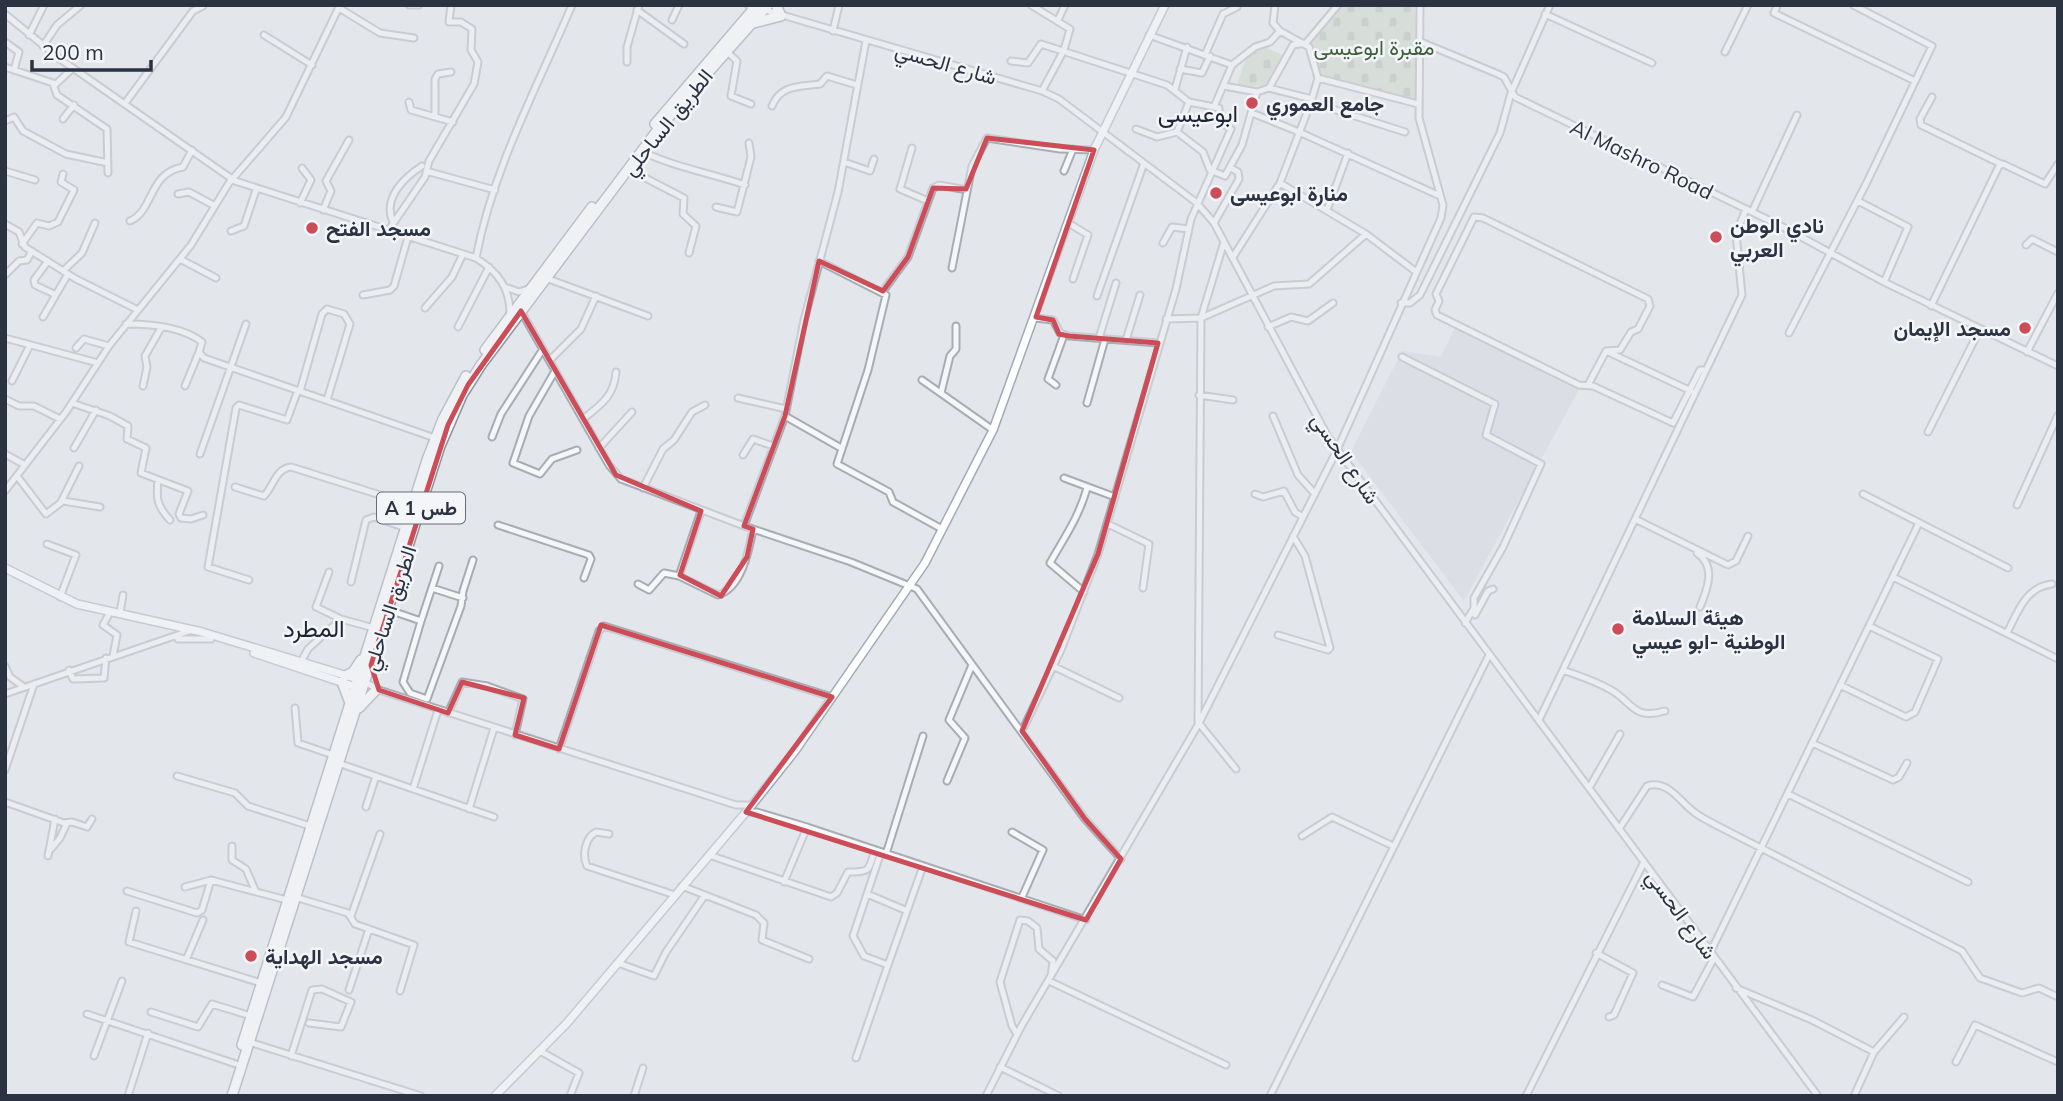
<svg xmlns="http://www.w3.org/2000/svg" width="2063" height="1101" viewBox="0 0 2063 1101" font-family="Mulish,Vazirmatn,sans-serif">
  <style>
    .built { fill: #d1d5dd }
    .cemetery { fill: url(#cemetery-stones) }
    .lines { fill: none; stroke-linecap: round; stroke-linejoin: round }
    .minor-casing { stroke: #a8adb5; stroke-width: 9 }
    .major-casing { stroke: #a3aab7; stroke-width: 10 }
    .highway-casing { stroke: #8b92a1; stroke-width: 12 }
    .minor { stroke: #f6f7f9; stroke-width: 5 }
    .major { stroke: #fff; stroke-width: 7 }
    .highway { stroke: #fff; stroke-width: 9 }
    .marked { fill: none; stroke: #cc4c58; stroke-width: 5; stroke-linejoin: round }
    .poi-dot { fill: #cc4c58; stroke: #f3f5f8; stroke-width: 2.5 }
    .labels { text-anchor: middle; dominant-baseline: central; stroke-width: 5; stroke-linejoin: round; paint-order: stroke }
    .shield { fill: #f3f5f8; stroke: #676d79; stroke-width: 2 }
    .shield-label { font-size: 19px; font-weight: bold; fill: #2b3343 }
    .park-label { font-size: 21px; fill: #3e5f39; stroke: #f3f5f8 }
    .street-label { font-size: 21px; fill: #2b3343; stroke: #f3f5f8 }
    .poi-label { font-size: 21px; font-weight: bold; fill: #2b3343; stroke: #f3f5f8; text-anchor: start }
    .quarter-label { font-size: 24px; fill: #1d2434; stroke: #f3f5f8 }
  </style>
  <defs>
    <pattern id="cemetery-stones" width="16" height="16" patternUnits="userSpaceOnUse" patternTransform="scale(1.75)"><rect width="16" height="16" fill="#c8d5c5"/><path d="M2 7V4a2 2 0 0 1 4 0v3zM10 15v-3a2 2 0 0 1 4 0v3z" fill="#acb7aa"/></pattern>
  </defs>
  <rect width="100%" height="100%" fill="#e3e6eb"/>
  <path class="built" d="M1457 323 1580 388 1464 601 1351 452 1402 351 1441 357Z"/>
  <path class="cemetery" d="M1341 5H1415L1416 97 1413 100 1319 74 1312 41Z
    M1258 47H1265L1284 56 1268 85 1246 87 1237 84 1246 59Z"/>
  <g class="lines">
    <g class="minor-casing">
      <path id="minor" d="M409 5H419
        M748 5 1042 91 1059 99 1197 203 1214 223 1328 437 1818 1096
        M1031 5 1070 29 1064 50 1042 91
        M1777 6 1774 13 1915 81
        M339 8 380 33 414 38
        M637 10 684 44
        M5 14 60 59 235 181 476 258C498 272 510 288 510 314
        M1545 14 1652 63
        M672 20 679 5
        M1058 20 1065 5
        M833 31 839 5
        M29 35 44 5
        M264 35 312 65
        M1149 35 1232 65
        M5 42 19 52 14 70
        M1421 42 1498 74 1504 77 1515 97 1781 226 1884 282 2058 366
        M43 46 57 25 81 5
        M726 51 737 61 731 96 751 104
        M1725 52 1748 5
        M1205 55 1223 14 1237 7
        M1011 61 1028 63 1041 44 1167 85 1189 102 1219 108V121L1231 129 1191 219 1176 289 1098 554 1061 650 1022 731
        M627 62V47L639 5
        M5 67 56 84 73 68
        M1180 69 1202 73 1210 56
        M1318 78 1418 104
        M53 84 57 95 107 129 108 173
        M1224 86 1257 92 1269 88 1312 99
        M1269 88 1293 45 1306 43 1338 5
        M1175 89 1187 47
        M1932 97 1920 119 1921 125 2001 164
        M126 102 193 11 203 6
        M409 102 411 110 453 122
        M1311 102 1405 132
        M772 106C781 84 800 87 820 84L827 76 857 85
        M1214 107 1232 65 1255 47 1270 42 1280 31
        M1252 113 1299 132 1440 196
        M435 117V79L438 74 451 72
        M63 119 74 105
        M5 121 14 117 23 131 66 154 108 163
        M1136 129 1157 137 1177 132 1203 152 1210 170 1225 176 1242 145 1257 92
        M1177 132 1189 102
        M912 148 900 189 928 201
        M641 151C674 167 710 173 745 185
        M844 162 870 171 874 159
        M628 169 684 198 683 214 696 226 689 253
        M5 171 35 180
        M426 171 495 190
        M1064 171 1073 149
        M1280 183 1366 234 1415 271
        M178 194 189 192 215 206
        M1858 201 1908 227 1884 282
        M300 203 311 180 302 168
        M716 207 737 212 751 157 749 143
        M323 210 331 191 326 181 349 140
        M1327 210 1348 153
        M1752 212 1797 115
        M130 221C154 211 148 173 183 167L192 150
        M393 222C382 198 405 177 422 166
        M1214 223 1239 179 1238 172 1231 168
        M5 224 19 232 25 247 76 279 138 310
        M1070 224 1088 235 1073 279
        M231 231 244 226 256 190
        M388 231 425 177 429 161 474 84 478 62 471 50 472 29 461 22H449L451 5
        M1224 242 1201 318 1198 722 1236 769
        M1163 243 1172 227 1189 229
        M22 244 37 223 49 226 58 222 74 190 61 182 63 174
        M2026 245 2032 239 2058 252
        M1233 257 1280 183 1311 102 1318 78 1309 47 1280 31 1273 23 1275 5
        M476 258C493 168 537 88 572 5
        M180 259 216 278
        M48 261 34 280 35 285 54 294
        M819 261 886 295 868 370 837 464 889 492 893 502 942 529
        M952 268 972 166 987 138 1060 149 1094 150
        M63 271 82 253 95 223
        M5 275 19 261 27 260 32 251
        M546 278 648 316
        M505 287 519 292 528 289
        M883 291 908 257 933 188 939 185 967 190
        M363 295 390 290 394 286 408 237
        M1097 296 1144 163
        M1401 303H1410L1420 295 1500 133 1511 93 1550 5
        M1931 306 1999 166 2003 164 2045 184 2058 164
        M425 308 452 277 463 254
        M521 311 609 465 621 479 744 526 851 562 917 589 1085 819 1121 859
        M43 317 68 274
        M1035 318 1053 320 1060 333 1069 336 1158 343
        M1166 319 1201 318 1274 286 1309 284 1366 234
        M126 324C149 324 183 327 202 342L199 352 204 358 435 438
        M458 327 489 267
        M1268 327 1291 317 1308 321 1333 303
        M1789 333 1867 182 1932 46 1853 5
        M5 338 98 363
        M1099 338 1116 283
        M1126 340 1140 295
        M76 348 84 339 109 346
        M1606 351 1691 391
        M2027 352 2058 293
        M1402 357 1495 404 1486 435 1541 464 1503 547 1474 598V608L1465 623
        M550 360 581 329 596 296
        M555 371 529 416 513 463 540 474 552 459 577 450
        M922 380 993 430
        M12 381 30 345
        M1056 385 1048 379 1064 335
        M1588 385 1606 351 1620 350 1631 332 1638 329 1650 306 1648 299 1483 218 1474 217 1436 294 1439 301 1435 310 1437 315 1579 385 1593 386 1673 423 1700 370H1706
        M143 386 147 367 145 356 161 328
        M185 386 199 352
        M300 391 322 314 327 309 344 314 350 324 327 400
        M941 393 950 356 956 349V326
        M1199 395 1233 400
        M738 398 786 409
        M5 399 19 406H34L60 419
        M72 403 110 416 128 426 127 439 146 448 141 473 188 491 179 514 181 518 191 519 203 515
        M1087 403 1105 339
        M785 416 841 448
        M1273 416 1298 475 1315 494
        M583 419C602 404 614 396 616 372
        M1928 432 1980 329
        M492 437 501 414 543 349
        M74 448 96 410
        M599 448 632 412
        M5 454 25 465
        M200 454 246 324
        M743 455 753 439 773 446
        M17 476 46 514 63 501 100 507
        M1064 478 1115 497
        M158 480C156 499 157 506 170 520
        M235 487 264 496C274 486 275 469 291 467L412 505
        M643 488 663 449 674 440 692 412 705 405
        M5 491 66 412 109 346 191 245 229 183 286 117 340 5
        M1255 494 1263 497 1284 491 1295 512 1303 517
        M1863 494 2008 568
        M61 502 79 466
        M2017 505 2058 415
        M701 511 679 576 718 595C742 588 749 550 753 529
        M1635 519 1728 565 1736 561 1748 536
        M1108 524 1149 544 1143 588
        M498 525 589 555 591 559 584 578
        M744 526 785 416 804 320 838 192 866 41
        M47 544 76 555 60 597
        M1697 553C1716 566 1708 588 1700 607
        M329 572 316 607 341 619
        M1893 577 2058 659
        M249 580 208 567 236 408 239 405 287 420 298 390
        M351 582 366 520 374 517 406 528
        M638 584 649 590 664 573 679 576
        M432 588 463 598
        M1084 592 1050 563C1064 538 1079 517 1087 488
        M389 610 421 621 403 682 410 693 427 699 461 606 463 591 473 560
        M120 613 123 595
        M109 614 103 625 117 635 113 656
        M1475 615 1488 591 1493 589
        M421 621 439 566
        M2007 633C2018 611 2026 587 2052 584
        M1278 635 1328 650 1330 648 1305 556 1293 536
        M178 639H211
        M301 662 308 649 341 619 374 628
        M5 666 10 677 24 687
        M1053 666 1119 698
        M69 670 73 679 104 678 106 658
        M1563 670C1579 676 1596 681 1611 690 1634 703 1632 720 1665 711
        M365 682 379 690 736 805H752
        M1840 685 1906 717 1915 712 1938 659 1869 626
        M5 694 192 630
        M295 708 298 743 333 755
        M438 710 413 789 494 817
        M448 713 462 682 487 686 523 699 515 735
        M1539 720 1742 295 1736 234 1746 209
        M1812 743 1893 780 1899 777 1907 763
        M559 749 599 631 604 626 832 697
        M338 763 413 789
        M5 770 34 684
        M177 776 235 793 248 806 310 826
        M947 781 965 738 949 720 972 665
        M1589 788 1620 734
        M1788 794 1968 882
        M5 802 64 823 72 822 87 827 92 819
        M366 807 376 776
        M469 809 494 728
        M746 812H757L807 827 1086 920
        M1619 829 1647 786C1668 779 1681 803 1694 812 1700 817 1707 820 1714 824L1962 951 1980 978 2022 993 2039 988 2058 997
        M1012 832 1043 850 1022 897
        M609 834 596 832C585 838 582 855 587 866L675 895
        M1302 836 1332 817 1393 846
        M232 846V860L246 869 255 890
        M51 849 60 838 67 823
        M886 854 923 736
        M709 855 831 897 837 893 848 872C871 872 868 871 875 850
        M48 856 55 819
        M784 882 807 827
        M682 886 756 915 764 923 762 940 809 959
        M185 887 211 880 287 900
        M127 891 197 913 202 910 211 880
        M867 894 905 910
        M295 897 348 913 355 924 414 945 400 991
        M136 911 129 942 261 983
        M351 916 380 834
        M1596 953 1633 973 1614 1015 1609 1017
        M1710 953 1918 525
        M186 960 203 920
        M618 963 654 976 666 952 705 895
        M888 965 923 866
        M1049 981 1226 1065
        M1662 985 1693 997 1714 958
        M1736 988 1812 1020 1874 1052 1854 1096
        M349 990 369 929
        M151 1012 198 1027 212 1004 251 1016
        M87 1014 236 1064
        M1017 1034 1012 1026 1000 982 1020 920 1028 921 1037 928 1039 949 1053 961 1051 976
        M249 1042 421 1096
        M540 1051 579 1073 570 1096
        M1874 1052 1904 1017
        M94 1056 122 981
        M291 1056 312 990 322 989 351 1002 341 1027 309 1023
        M856 1058 888 965 864 956 853 936 881 852
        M1956 1062 1975 1025 2058 1062
        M1000 1067 1059 1096
        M128 1096 148 1033
        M634 1096 643 1068
        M986 1096 1022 1025 1198 725 1337 450 1441 218 1443 205 1419 118 1420 5
        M1270 1096 1489 655
        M1526 1096 1644 862"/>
    </g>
    <g class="major-casing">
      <path id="major" d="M5 568 77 604 202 632 361 680
        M254 653 359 688
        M495 1096 567 1023 752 805 795 751 925 563 993 430 1094 150 1165 5"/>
    </g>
    <g class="highway-casing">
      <path id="highway" d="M754 23 781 16 776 5
        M655 124 757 5
        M485 350 592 207
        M345 676 353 672 361 660
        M342 682 350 703
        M359 708 376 690
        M242 1045 427 460 443 419 466 376
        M232 1096 440 446 462 395 481 365 659 128 768 5"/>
    </g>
    <use href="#minor" class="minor"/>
    <use href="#major" class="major"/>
    <use href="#highway" class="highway"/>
  </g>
  <path d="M0 0H2063V1101H0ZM987 138 1094 150 1036 317 1053 320 1059 334 1069 336 1158 343 1098 554 1022 731 1085 819 1121 859 1086 920 746 812 832 697 601 625 559 749 515 735 524 698 462 682 448 713 379 690 371 665 448 425 468 385 521 311 616 475 701 511 680 575 721 596 747 557 753 529 744 526 785 416 819 261 883 291 908 257 933 188 966 189Z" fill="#e3e6eb" fill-opacity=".55" fill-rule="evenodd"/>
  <path class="marked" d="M987 138 1094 150 1036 317 1053 320 1059 334 1069 336 1158 343 1098 554 1022 731 1085 819 1121 859 1086 920 746 812 832 697 601 625 559 749 515 735 524 698 462 682 448 713 379 690 371 665 448 425 468 385 521 311 616 475 701 511 680 575 721 596 747 557 753 529 744 526 785 416 819 261 883 291 908 257 933 188 966 189Z"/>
  <g class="poi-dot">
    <circle cx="1252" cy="103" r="7"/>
    <circle cx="1216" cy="193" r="7"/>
    <circle cx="312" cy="228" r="7"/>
    <circle cx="1716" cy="237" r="7"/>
    <circle cx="2025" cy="328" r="7"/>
    <circle cx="1618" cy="629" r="7"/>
    <circle cx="251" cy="956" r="7"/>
  </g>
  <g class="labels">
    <rect class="shield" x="377" y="492.5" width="88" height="31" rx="5"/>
    <g class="shield-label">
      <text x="421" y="508">A 1 طس</text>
    </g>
    <g class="park-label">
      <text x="1374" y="47">مقبرة ابوعيسى</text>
    </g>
    <g class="street-label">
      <text transform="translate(946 63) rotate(16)">شارع الحسي</text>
      <text transform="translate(667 122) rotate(-51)">الطريق الساحلي</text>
      <text transform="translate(1642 159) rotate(26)">Al Mashro Road</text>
      <text transform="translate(1346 458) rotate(56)">شارع الحسي</text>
      <text transform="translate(389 608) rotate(-72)">الطريق الساحلي</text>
      <text transform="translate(1682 914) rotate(54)">شارع الحسي</text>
    </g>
    <g class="poi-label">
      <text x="1266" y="103">جامع العموري</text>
      <text x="1230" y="193">منارة ابوعيسى</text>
      <text x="1730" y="225">نادي الوطن<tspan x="1730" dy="24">العربي</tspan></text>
      <text x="326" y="228">مسجد الفتح</text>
      <text x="2011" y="328" text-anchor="end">مسجد الإيمان</text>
      <text x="1632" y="617">هيئة السلامة<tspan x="1632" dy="24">الوطنية -ابو عيسي</tspan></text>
      <text x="265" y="956">مسجد الهداية</text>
    </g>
    <g class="quarter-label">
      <text x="1198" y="113">ابوعيسى</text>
      <text x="314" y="628">المطرد</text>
    </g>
  </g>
  <rect width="2063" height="1101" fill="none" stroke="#2b3343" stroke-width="14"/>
  <path d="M32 60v10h119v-10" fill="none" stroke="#2b3343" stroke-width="3.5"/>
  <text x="42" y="60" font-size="21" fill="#2b3343" stroke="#f3f5f8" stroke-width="5" paint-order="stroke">200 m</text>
</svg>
